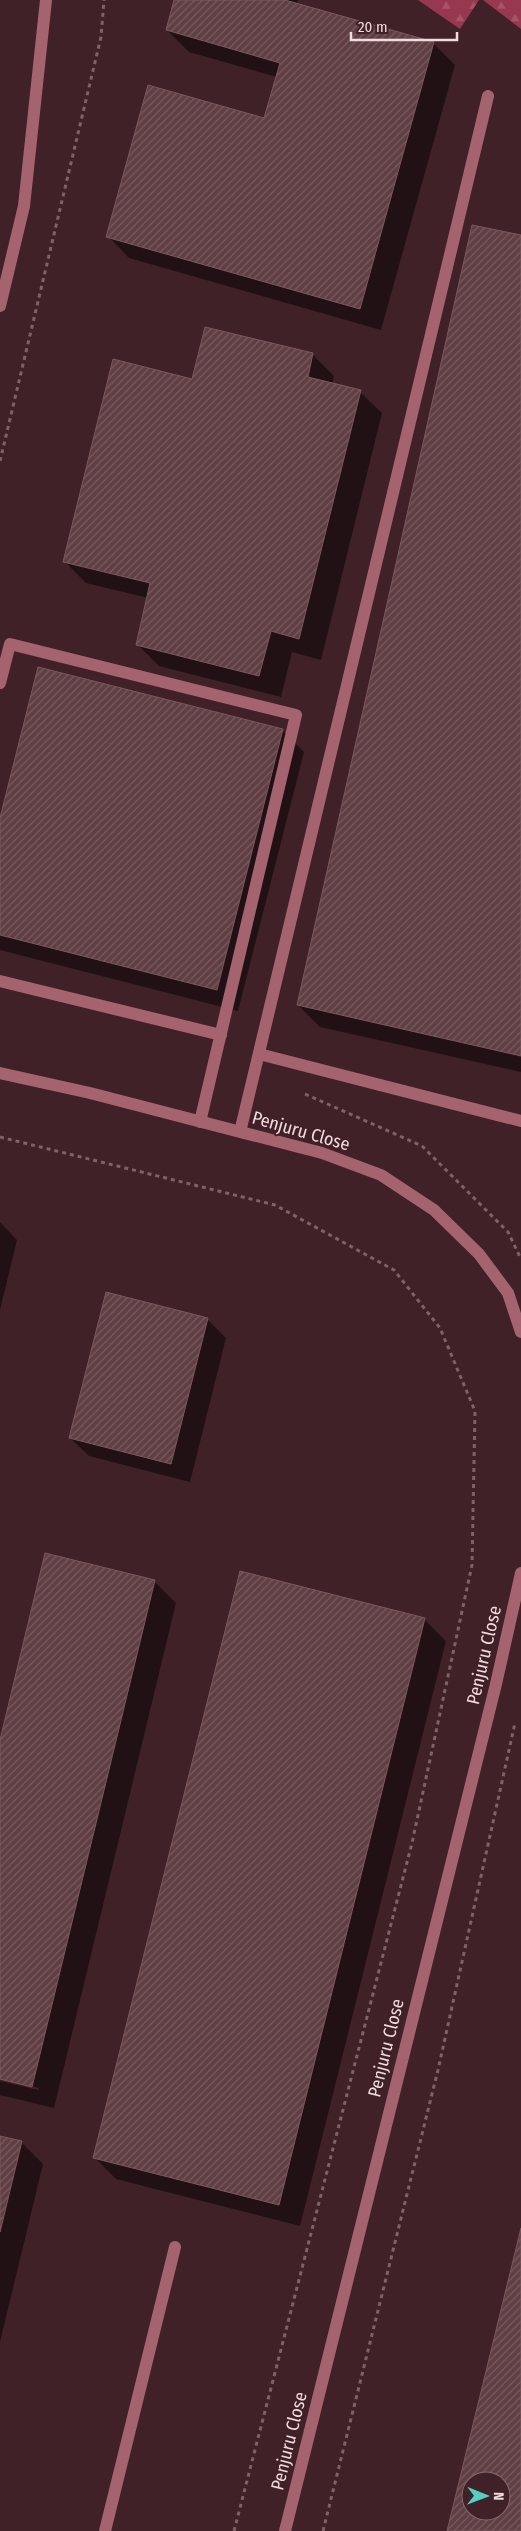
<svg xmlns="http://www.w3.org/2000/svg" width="521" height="2531" viewBox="0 0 521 2531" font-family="'Fira Sans Condensed',sans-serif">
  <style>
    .forest { fill: url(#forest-firs) }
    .shadow { fill: #0007 }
    .building { fill: url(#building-hatch); stroke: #7b585d; fill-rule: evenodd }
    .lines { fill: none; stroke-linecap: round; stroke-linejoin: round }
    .path { stroke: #7e6267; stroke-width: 3; stroke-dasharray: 4 4; stroke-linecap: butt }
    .minor { stroke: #a56370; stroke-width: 12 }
    .labels { text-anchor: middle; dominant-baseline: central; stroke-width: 4; stroke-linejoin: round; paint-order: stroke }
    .street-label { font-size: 18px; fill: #f0dbde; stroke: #402127 }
  </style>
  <defs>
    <pattern id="forest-firs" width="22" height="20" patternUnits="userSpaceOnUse" patternTransform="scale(1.25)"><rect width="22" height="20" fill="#983850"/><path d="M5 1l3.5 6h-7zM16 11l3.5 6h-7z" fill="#a75469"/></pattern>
    <pattern id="building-hatch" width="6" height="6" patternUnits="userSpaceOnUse" patternTransform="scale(1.25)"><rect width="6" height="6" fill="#603f44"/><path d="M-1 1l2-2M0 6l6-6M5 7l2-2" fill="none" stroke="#775a5f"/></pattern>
  </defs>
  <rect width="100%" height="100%" fill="#402127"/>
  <path class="forest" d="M418 0H479L460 29Z
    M483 0H521V29Z"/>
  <path class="shadow" d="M176 0H298L296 5 433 43 455 65 381 330 129 258 108 236 265 120 277 77 189 52 167 30Z
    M521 237V1072L320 1027 298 1005Z
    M313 355 334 376 332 385 360 392 382 413 321 660 292 652 281 697 159 666 137 644 148 598 86 583 64 561 193 381Z
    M282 730 304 752 238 1011 0 950V824Z
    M0 1222 17 1240 0 1310Z
    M208 1320 226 1338 190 1482 89 1456 70 1438Z
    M154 1581 176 1603 54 2108 0 2095V2081L38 2090 39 2088 0 2078V1745Z
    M424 1619 446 1641 300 2226 116 2179 95 2158Z
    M0 2137 21 2142 43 2164 0 2342Z"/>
  <path class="building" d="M174 0H285L434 42 360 309 106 237 148 85 264 118 280 63 166 30Z
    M472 225 521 235V1056L297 1005Z
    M205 327 313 353 308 377 361 390 299 639 271 631 259 676 136 645 150 583 63 562 113 359 192 379Z
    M38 667 283 729 217 990 0 935V818Z
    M106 1292 208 1318 171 1464 69 1438Z
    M45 1553 155 1580 32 2087 0 2079V1740Z
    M240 1571 425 1618 279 2205 93 2158Z
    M0 2136 22 2141 0 2232Z
    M521 2228V2531H447ZM471 2481H501V2511H471Z"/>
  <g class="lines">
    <path class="path" d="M0 461 101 37 104 0
      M305 1094 422 1146 508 1232 521 1259
      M0 1137 275 1205 394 1270 440 1328 475 1411 472 1565 412 1843 234 2531
      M323 2531 438 2070 515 1723"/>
    <path class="minor" d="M0 306 24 206 46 0
      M0 683 10 644 296 715 200 1122
      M0 981 221 1035
      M259 1054 521 1121
      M0 1073 90 1093 322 1153 381 1175 434 1210 479 1254 508 1293 521 1332
      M240 1132 488 96
      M105 2531 175 2247
      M285 2531 496 1684 521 1573"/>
  </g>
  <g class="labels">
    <g class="street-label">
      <text transform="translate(301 1131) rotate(16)">Penjuru Close</text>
      <text transform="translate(484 1655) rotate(-77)">Penjuru Close</text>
      <text transform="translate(386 2048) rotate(-76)">Penjuru Close</text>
      <text transform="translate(289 2441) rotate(-76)">Penjuru Close</text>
    </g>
  </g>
  <g transform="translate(486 2496) rotate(91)"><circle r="24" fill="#402127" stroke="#866b70"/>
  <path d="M0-4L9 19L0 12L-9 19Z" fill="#56cec4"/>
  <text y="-8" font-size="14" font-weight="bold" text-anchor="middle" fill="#f0dbde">N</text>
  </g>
  <path d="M351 32v8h106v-8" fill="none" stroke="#f0dbde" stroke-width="2.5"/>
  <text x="358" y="32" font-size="15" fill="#f0dbde" stroke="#402127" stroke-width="4" paint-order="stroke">20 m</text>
</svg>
